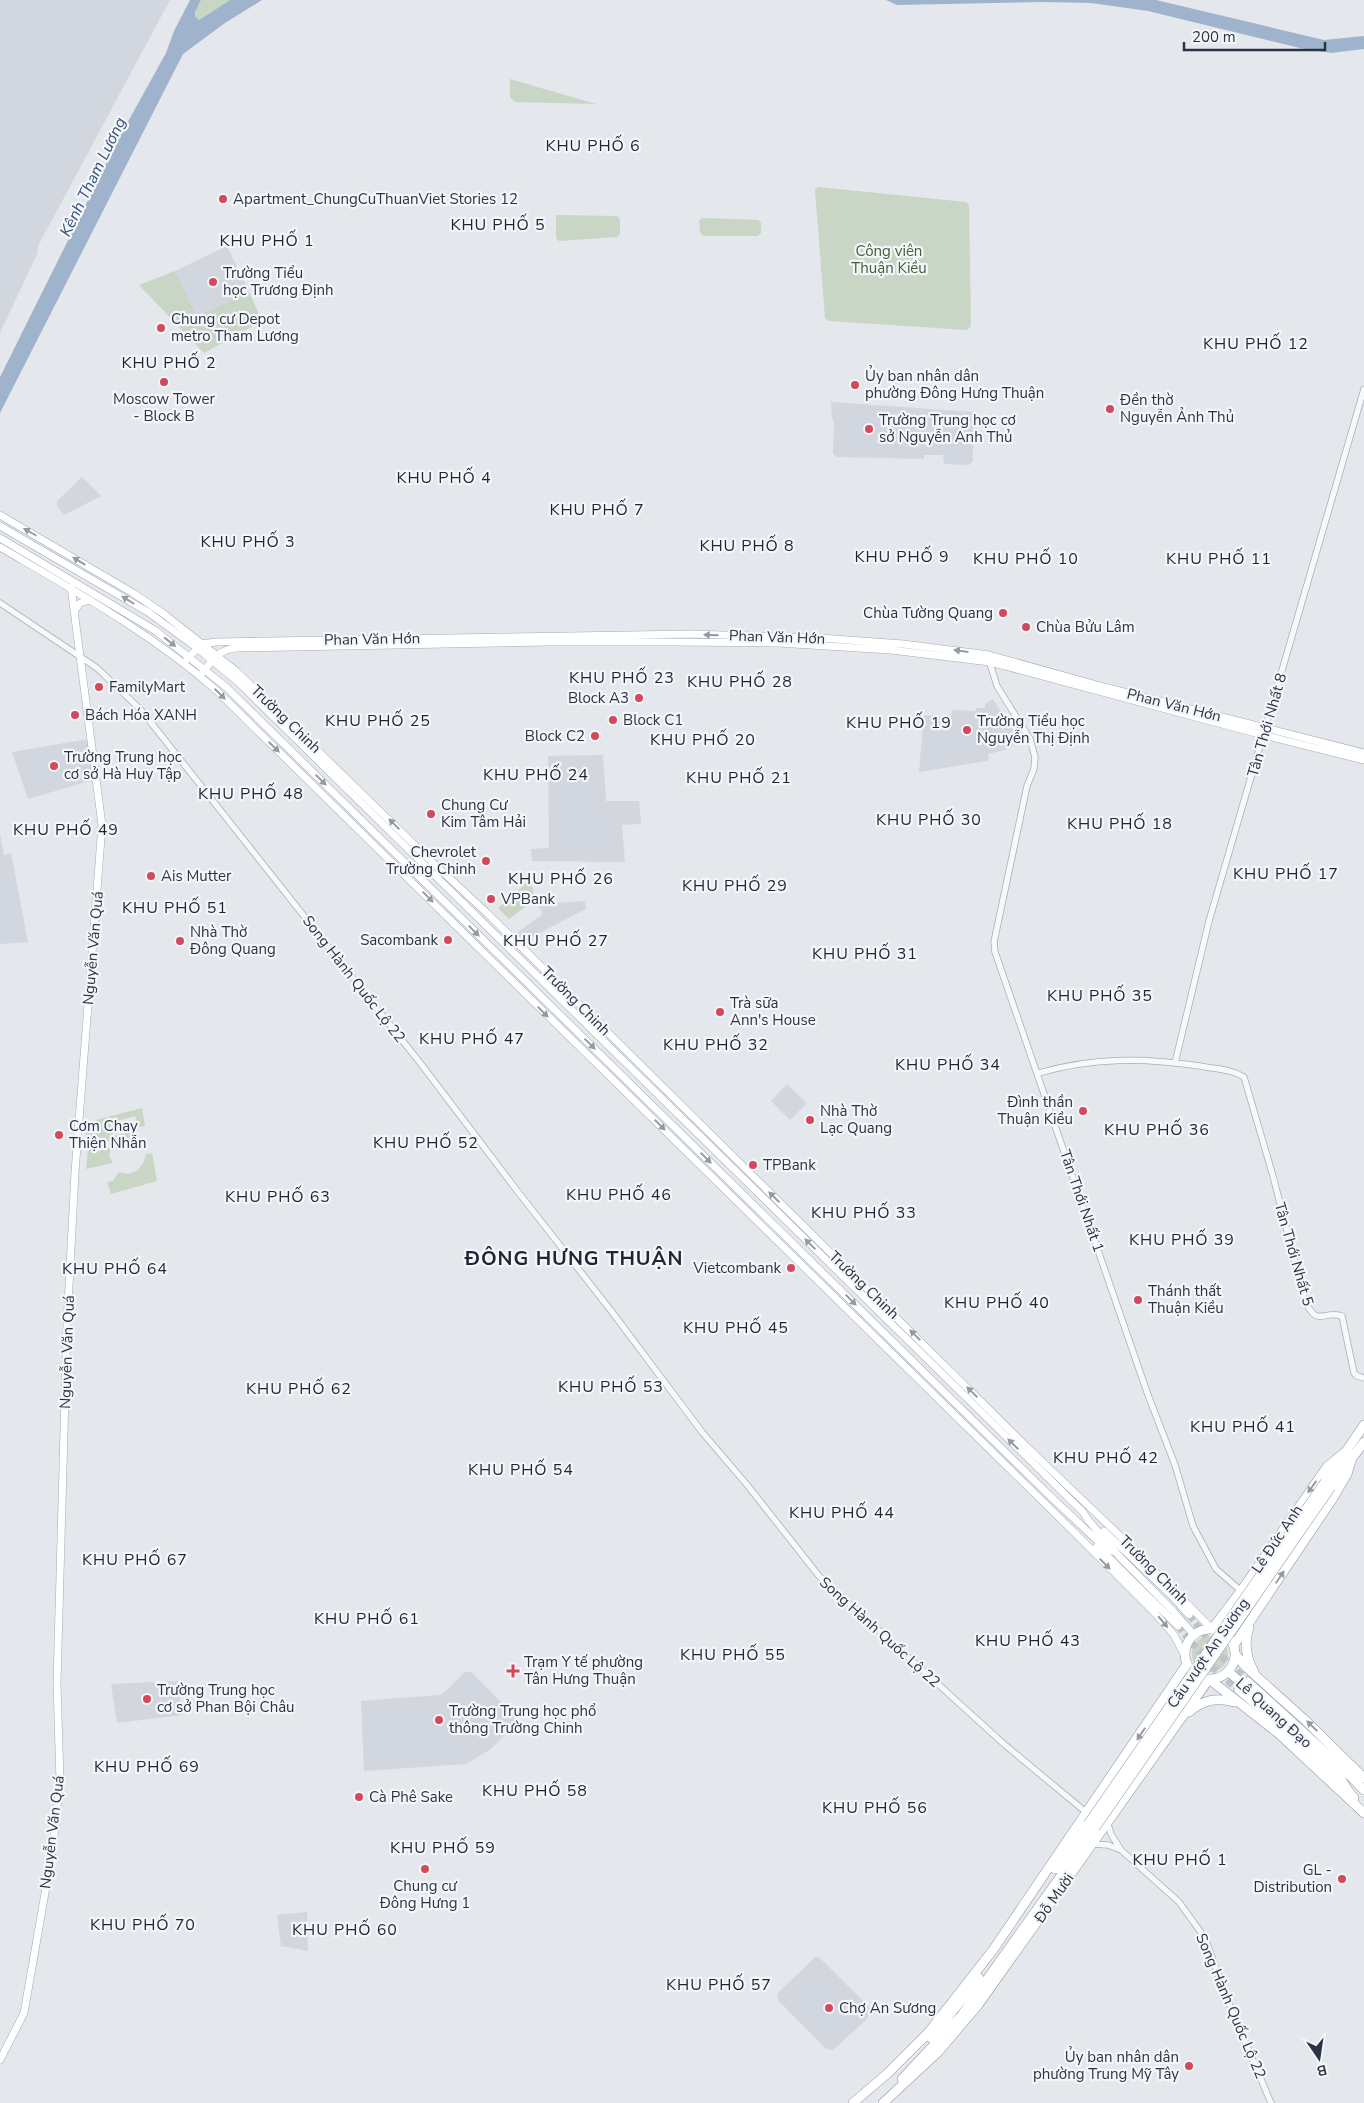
<svg xmlns="http://www.w3.org/2000/svg" width="1364" height="2103" viewBox="0 0 1364 2103" font-family="'Nunito Sans',sans-serif">
  <style>
    .built { fill: #d2d6de }
    .green { fill: #c9d6c5 }
    .water { fill: #9fb4cc }
    .lines { fill: none; stroke-linecap: round; stroke-linejoin: round }
    .major-tunnel { stroke: #bfc3cb; stroke-width: 7; stroke-dasharray: 7 3.5; stroke-linecap: butt }
    .minor-casing { stroke: #a9aeb7; stroke-width: 7 }
    .major-casing { stroke: #a3abb8; stroke-width: 8 }
    .highway-casing { stroke: #8b94a3; stroke-width: 10 }
    .minor { stroke: #f7f8fa; stroke-width: 5.5 }
    .major { stroke: #fff; stroke-width: 7 }
    .highway { stroke: #fff; stroke-width: 9 }
    .highway-bridge-casing { stroke: #8b94a3; stroke-width: 10; stroke-linecap: butt }
    .highway-bridge { stroke: #fff; stroke-width: 9 }
    .oneway { fill: #959aa2 }
    .poi-dot { fill: #d1495b; stroke: #f4f6f9; stroke-width: 2 }
    .labels { text-anchor: middle; dominant-baseline: central; stroke-width: 4.5; stroke-linejoin: round; paint-order: stroke }
    .poi-label { font-size: 15px; fill: #2b3445; stroke: #f4f6f9; text-anchor: start }
    .park-label { font-size: 15px; fill: #3f6138; stroke: #f4f6f9 }
    .street-label { font-size: 15px; fill: #2b3445; stroke: #f4f6f9 }
    .neighbourhood-label { font-size: 16px; letter-spacing: 1px; fill: #1d2536; stroke: #f4f6f9 }
    .water-label { font-size: 16px; font-style: italic; fill: #34527a; stroke: #f4f6f9 }
    .district-label { font-size: 20px; font-weight: bold; letter-spacing: 1px; fill: #1d2536; stroke: #f4f6f9 }
  </style>
  <rect width="100%" height="100%" fill="#e4e7ec"/>
  <path class="built" d="M0 0H170L38 246 37 254 0 333Z
    M227 246 249 292 197 316 175 271Z
    M831 402 974 412 972 444H973V461L969 465 944 464 943 455H924V459L837 457 833 454 834 422 832 419Z
    M82 477 101 496 64 515 57 506V501Z
    M993 699 1020 741 1005 750 988 754 989 760 987 761 919 772 924 715 951 718 952 710 976 711V708H985V704Z
    M88 739 93 780 28 799 12 752Z
    M603 755 606 801H639L641 824 622 825 625 862 532 861 531 849 549 848 548 756Z
    M0 833 4 855 11 853 28 942 0 944Z
    M585 901 586 909 522 942 514 935 543 914 537 904Z
    M787 1084 807 1103 790 1120 771 1101Z
    M465 1672H471L516 1717V1723L491 1749 466 1764 364 1771 361 1701 440 1695 445 1692Z
    M178 1681 182 1715 117 1723 111 1684Z
    M307 1912 308 1951 281 1946 277 1915Z
    M815 1957H819L870 2008V2014L865 2021 833 2050 826 2049 778 2000 777 1994Z"/>
  <path class="green" d="M201 0H230L199 20 195 16V12Z
    M510 79 596 104 515 102 510 97Z
    M818 187 966 202 969 205 971 326 967 330 829 321 825 318 815 190Z
    M556 215 617 216 620 219V234L617 237 559 241 556 238Z
    M703 218 758 220 761 223V233L757 236H703L700 232 699 220Z
    M175 271 197 316 249 292 262 321 204 353 139 285Z
    M531 879 534 900 509 919 498 908Z
    M142 1108 145 1126 138 1127 135 1116 110 1123 113 1136 136 1131 133 1139 124 1137 110 1142 100 1138 86 1139V1131L98 1129 96 1120Z
    M91 1148 97 1152 106 1148H111L109 1155 113 1163 86 1169 88 1149Z
    M152 1153 157 1181 111 1194 107 1182 113 1181 119 1172C134 1177 143 1169 146 1154Z
    M1192 1654a18 18 0 1 1 36 0a18 18 0 1 1-36 0Z"/>
  <path class="water" d="M190 0H201L195 12V16L199 20 230 0H262L225 23 183 54 0 413V377L120 136 166 53 174 31Z
    M886 0H1156L1324 40 1364 36V49L1331 53 1300 48 1148 11 1091 3 1043 2 897 5Z"/>
  <g class="lines">
    <path class="major-tunnel" d="M1189 1615 1219 1654 1248 1681
      M1178 1626 1212 1667 1238 1690"/>
    <g class="minor-casing">
      <path id="minor" d="M0 603 97 668 141 710 421 1064 515 1188 612 1312 702 1432 748 1486 819 1576 1005 1745 1087 1813
        M989 660 997 686 1030 739 1035 757 1034 769 1027 786 994 942 995 952 1148 1395 1175 1465 1193 1526 1216 1569 1241 1591
        M1175 1063 1209 921 1364 389
        M1039 1073C1094 1057 1143 1058 1200 1066 1215 1069 1231 1069 1244 1077L1273 1176 1305 1301C1318 1328 1322 1310 1342 1316L1354 1373 1357 1376 1364 1378
        M1107 1821 1111 1834 1121 1850 1179 1902 1205 1938 1227 1999 1271 2103
        M1092 1844 1108 1845 1121 1850"/>
    </g>
    <g class="major-casing">
      <path id="major" d="M0 515 133 593 164 614 236 671 431 861 487 913 1031 1451 1119 1535 1212 1629
        M0 526 148 612 197 648 237 681 1083 1512 1088 1520 1118 1555 1173 1611 1194 1635
        M0 538 156 631 226 687 1050 1496 1100 1543 1112 1551
        M0 547C75 591 151 633 216 690L1076 1534 1154 1612 1174 1635 1185 1656
        M75 610 80 603 90 600
        M187 659 202 644 216 642 691 634 820 638 903 644 989 655 1104 687 1364 753
        M203 672C213 659 221 648 238 648L548 642H673L778 643 891 650 990 662 1263 735 1364 760
        M1104 1531 1172 1596 1189 1615
        M1097 1546 1178 1626
        M1248 1681 1332 1757
        M1238 1690 1282 1728 1343 1786
        M0 2060 24 2013 52 1853 60 1781 57 1683 67 1324 75 1172 102 825 71 587"/>
    </g>
    <g class="highway-casing">
      <path id="highway" d="M1325 1482 1364 1425
        M1331 1487 1364 1442
        M1249 1627C1244 1642 1246 1658 1254 1672
        M1212 1629 1241 1591 1327 1467 1345 1452
        M1185 1654a25 25 0 1 1 50 0a25 25 0 1 1-50 0Z
        M1234 1645 1333 1498 1347 1474 1352 1458
        M1235 1654 1246 1667 1306 1721 1364 1778
        M1228 1671 1320 1754 1338 1774 1349 1792 1354 1798
        M1209 1679 1278 1733 1364 1813
        M1189 1712C1203 1700 1216 1697 1234 1702
        M1323 1755 1334 1759 1364 1790
        M1055 1869 1088 1824
        M931 2038 979 1978
        M902 2079 961 2016 1095 1828
        M853 2103 888 2073 928 2033 993 1950 1187 1664
        M883 2103 938 2052 978 2005 1209 1679"/>
    </g>
    <use href="#minor" class="minor"/>
    <use href="#major" class="major"/>
    <use href="#highway" class="highway"/>
    <g class="highway-bridge-casing">
      <path id="highway-bridge" d="M1088 1824 1325 1482
        M1095 1828 1331 1487"/>
    </g>
    <use href="#highway-bridge" class="highway-bridge"/>
  </g>
  <defs><path id="oneway-solid" d="M-6-.8H1V-3.2L6.5 0L1 3.2V.8H-6Z" transform="scale(1.25)"/></defs>
  <g class="oneway">
    <use href="#oneway-solid" transform="translate(30 532) rotate(-150)"/>
    <use href="#oneway-solid" transform="translate(79 561) rotate(-149)"/>
    <use href="#oneway-solid" transform="translate(128 600) rotate(-148)"/>
    <use href="#oneway-solid" transform="translate(711 635) rotate(-179)"/>
    <use href="#oneway-solid" transform="translate(170 642) rotate(38)"/>
    <use href="#oneway-solid" transform="translate(961 651) rotate(-172)"/>
    <use href="#oneway-solid" transform="translate(220 694) rotate(44)"/>
    <use href="#oneway-solid" transform="translate(274 747) rotate(44)"/>
    <use href="#oneway-solid" transform="translate(321 780) rotate(45)"/>
    <use href="#oneway-solid" transform="translate(394 824) rotate(-135)"/>
    <use href="#oneway-solid" transform="translate(428 897) rotate(45)"/>
    <use href="#oneway-solid" transform="translate(474 931) rotate(45)"/>
    <use href="#oneway-solid" transform="translate(543 1012) rotate(45)"/>
    <use href="#oneway-solid" transform="translate(590 1044) rotate(44)"/>
    <use href="#oneway-solid" transform="translate(660 1125) rotate(45)"/>
    <use href="#oneway-solid" transform="translate(706 1158) rotate(44)"/>
    <use href="#oneway-solid" transform="translate(774 1197) rotate(-136)"/>
    <use href="#oneway-solid" transform="translate(810 1244) rotate(-136)"/>
    <use href="#oneway-solid" transform="translate(851 1300) rotate(45)"/>
    <use href="#oneway-solid" transform="translate(915 1335) rotate(-135)"/>
    <use href="#oneway-solid" transform="translate(972 1392) rotate(-136)"/>
    <use href="#oneway-solid" transform="translate(1013 1444) rotate(-136)"/>
    <use href="#oneway-solid" transform="translate(1312 1487) rotate(126)"/>
    <use href="#oneway-solid" transform="translate(1105 1564) rotate(45)"/>
    <use href="#oneway-solid" transform="translate(1280 1577) rotate(-56)"/>
    <use href="#oneway-solid" transform="translate(1163 1622) rotate(50)"/>
    <use href="#oneway-solid" transform="translate(1312 1726) rotate(-136)"/>
    <use href="#oneway-solid" transform="translate(1141 1734) rotate(124)"/>
  </g>
  <g class="poi-dot">
    <circle cx="223" cy="199" r="5"/>
    <circle cx="213" cy="282" r="5"/>
    <circle cx="161" cy="328" r="5"/>
    <circle cx="164" cy="382" r="5"/>
    <circle cx="855" cy="385" r="5"/>
    <circle cx="1110" cy="409" r="5"/>
    <circle cx="869" cy="429" r="5"/>
    <circle cx="1003" cy="613" r="5"/>
    <circle cx="1026" cy="627" r="5"/>
    <circle cx="99" cy="687" r="5"/>
    <circle cx="639" cy="698" r="5"/>
    <circle cx="75" cy="715" r="5"/>
    <circle cx="613" cy="720" r="5"/>
    <circle cx="967" cy="730" r="5"/>
    <circle cx="595" cy="736" r="5"/>
    <circle cx="54" cy="766" r="5"/>
    <circle cx="431" cy="814" r="5"/>
    <circle cx="486" cy="861" r="5"/>
    <circle cx="151" cy="876" r="5"/>
    <circle cx="491" cy="899" r="5"/>
    <circle cx="448" cy="940" r="5"/>
    <circle cx="180" cy="941" r="5"/>
    <circle cx="720" cy="1012" r="5"/>
    <circle cx="1083" cy="1111" r="5"/>
    <circle cx="810" cy="1120" r="5"/>
    <circle cx="59" cy="1135" r="5"/>
    <circle cx="753" cy="1165" r="5"/>
    <circle cx="791" cy="1268" r="5"/>
    <circle cx="1138" cy="1300" r="5"/>
    <path d="M510.5 1663.5h5v5h5v5h-5v5h-5v-5h-5v-5h5z"/>
    <circle cx="147" cy="1699" r="5"/>
    <circle cx="439" cy="1720" r="5"/>
    <circle cx="359" cy="1797" r="5"/>
    <circle cx="425" cy="1869" r="5"/>
    <circle cx="1342" cy="1879" r="5"/>
    <circle cx="829" cy="2008" r="5"/>
    <circle cx="1189" cy="2066" r="5"/>
  </g>
  <g class="labels">
    <g class="poi-label">
      <text x="233" y="199">Apartment_ChungCuThuanViet Stories 12</text>
      <text x="223" y="273">Trường Tiểu<tspan x="223" dy="17">học Trương Định</tspan></text>
      <text x="171" y="319">Chung cư Depot<tspan x="171" dy="17">metro Tham Lương</tspan></text>
      <text x="865" y="376">Ủy ban nhân dân<tspan x="865" dy="17">phường Đông Hưng Thuận</tspan></text>
      <text x="164" y="399" text-anchor="middle">Moscow Tower<tspan x="164" dy="17">- Block B</tspan></text>
      <text x="1120" y="400">Đền thờ<tspan x="1120" dy="17">Nguyễn Ảnh Thủ</tspan></text>
      <text x="879" y="420">Trường Trung học cơ<tspan x="879" dy="17">sở Nguyễn Anh Thủ</tspan></text>
      <text x="993" y="613" text-anchor="end">Chùa Tường Quang</text>
      <text x="1036" y="627">Chùa Bửu Lâm</text>
      <text x="109" y="687">FamilyMart</text>
      <text x="629" y="698" text-anchor="end">Block A3</text>
      <text x="85" y="715">Bách Hóa XANH</text>
      <text x="623" y="720">Block C1</text>
      <text x="977" y="721">Trường Tiểu học<tspan x="977" dy="17">Nguyễn Thị Định</tspan></text>
      <text x="585" y="736" text-anchor="end">Block C2</text>
      <text x="64" y="757">Trường Trung học<tspan x="64" dy="17">cơ sở Hà Huy Tập</tspan></text>
      <text x="441" y="805">Chung Cư<tspan x="441" dy="17">Kim Tâm Hải</tspan></text>
      <text x="476" y="852" text-anchor="end">Chevrolet<tspan x="476" dy="17">Trường Chinh</tspan></text>
      <text x="161" y="876">Ais Mutter</text>
      <text x="501" y="899">VPBank</text>
      <text x="190" y="932">Nhà Thờ<tspan x="190" dy="17">Đông Quang</tspan></text>
      <text x="438" y="940" text-anchor="end">Sacombank</text>
      <text x="730" y="1003">Trà sữa<tspan x="730" dy="17">Ann's House</tspan></text>
      <text x="1073" y="1102" text-anchor="end">Đình thần<tspan x="1073" dy="17">Thuận Kiều</tspan></text>
      <text x="820" y="1111">Nhà Thờ<tspan x="820" dy="17">Lạc Quang</tspan></text>
      <text x="69" y="1126">Cơm Chay<tspan x="69" dy="17">Thiện Nhẫn</tspan></text>
      <text x="763" y="1165">TPBank</text>
      <text x="781" y="1268" text-anchor="end">Vietcombank</text>
      <text x="1148" y="1291">Thánh thất<tspan x="1148" dy="17">Thuận Kiều</tspan></text>
      <text x="524" y="1662">Trạm Y tế phường<tspan x="524" dy="17">Tân Hưng Thuận</tspan></text>
      <text x="157" y="1690">Trường Trung học<tspan x="157" dy="17">cơ sở Phan Bội Châu</tspan></text>
      <text x="449" y="1711">Trường Trung học phổ<tspan x="449" dy="17">thông Trường Chinh</tspan></text>
      <text x="369" y="1797">Cà Phê Sake</text>
      <text x="1332" y="1870" text-anchor="end">GL -<tspan x="1332" dy="17">Distribution</tspan></text>
      <text x="425" y="1886" text-anchor="middle">Chung cư<tspan x="425" dy="17">Đông Hưng 1</tspan></text>
      <text x="839" y="2008">Chợ An Sương</text>
      <text x="1179" y="2057" text-anchor="end">Ủy ban nhân dân<tspan x="1179" dy="17">phường Trung Mỹ Tây</tspan></text>
    </g>
    <g class="park-label">
      <text x="889" y="251">Công viên<tspan x="889" dy="17">Thuận Kiều</tspan></text>
    </g>
    <g class="street-label">
      <text transform="translate(777 637) rotate(2)">Phan Văn Hớn</text>
      <text transform="translate(372 639) rotate(-1)">Phan Văn Hớn</text>
      <text transform="translate(1174 705) rotate(14)">Phan Văn Hớn</text>
      <text transform="translate(286 719) rotate(44)">Trường Chinh</text>
      <text transform="translate(1267 725) rotate(-74)">Tân Thới Nhất 8</text>
      <text transform="translate(93 948) rotate(-85)">Nguyễn Văn Quá</text>
      <text transform="translate(354 979) rotate(52)">Song Hành Quốc Lộ 22</text>
      <text transform="translate(576 1001) rotate(45)">Trường Chinh</text>
      <text transform="translate(1082 1201) rotate(71)">Tân Thới Nhất 1</text>
      <text transform="translate(1294 1254) rotate(74)">Tân Thới Nhất 5</text>
      <text transform="translate(864 1285) rotate(44)">Trường Chinh</text>
      <text transform="translate(67 1352) rotate(-88)">Nguyễn Văn Quá</text>
      <text transform="translate(1277 1539) rotate(-56)">Lê Đức Anh</text>
      <text transform="translate(1154 1570) rotate(45)">Trường Chinh</text>
      <text transform="translate(880 1632) rotate(42)">Song Hành Quốc Lộ 22</text>
      <text transform="translate(1208 1653) rotate(-55)">Cầu vượt An Sương</text>
      <text transform="translate(1274 1713) rotate(42)">Lê Quang Đạo</text>
      <text transform="translate(52 1832) rotate(-83)">Nguyễn Văn Quá</text>
      <text transform="translate(1054 1898) rotate(-55)">Đỗ Mười</text>
      <text transform="translate(1231 2006) rotate(67)">Song Hành Quốc Lộ 22</text>
    </g>
    <g class="neighbourhood-label">
      <text x="593" y="146">KHU PHỐ 6</text>
      <text x="498" y="225">KHU PHỐ 5</text>
      <text x="267" y="241">KHU PHỐ 1</text>
      <text x="1256" y="344">KHU PHỐ 12</text>
      <text x="169" y="363">KHU PHỐ 2</text>
      <text x="444" y="478">KHU PHỐ 4</text>
      <text x="597" y="510">KHU PHỐ 7</text>
      <text x="248" y="542">KHU PHỐ 3</text>
      <text x="747" y="546">KHU PHỐ 8</text>
      <text x="902" y="557">KHU PHỐ 9</text>
      <text x="1026" y="559">KHU PHỐ 10</text>
      <text x="1219" y="559">KHU PHỐ 11</text>
      <text x="622" y="678">KHU PHỐ 23</text>
      <text x="740" y="682">KHU PHỐ 28</text>
      <text x="378" y="721">KHU PHỐ 25</text>
      <text x="899" y="723">KHU PHỐ 19</text>
      <text x="703" y="740">KHU PHỐ 20</text>
      <text x="536" y="775">KHU PHỐ 24</text>
      <text x="739" y="778">KHU PHỐ 21</text>
      <text x="251" y="794">KHU PHỐ 48</text>
      <text x="929" y="820">KHU PHỐ 30</text>
      <text x="1120" y="824">KHU PHỐ 18</text>
      <text x="66" y="830">KHU PHỐ 49</text>
      <text x="1286" y="874">KHU PHỐ 17</text>
      <text x="561" y="879">KHU PHỐ 26</text>
      <text x="735" y="886">KHU PHỐ 29</text>
      <text x="175" y="908">KHU PHỐ 51</text>
      <text x="556" y="941">KHU PHỐ 27</text>
      <text x="865" y="954">KHU PHỐ 31</text>
      <text x="1100" y="996">KHU PHỐ 35</text>
      <text x="472" y="1039">KHU PHỐ 47</text>
      <text x="716" y="1045">KHU PHỐ 32</text>
      <text x="948" y="1065">KHU PHỐ 34</text>
      <text x="1157" y="1130">KHU PHỐ 36</text>
      <text x="426" y="1143">KHU PHỐ 52</text>
      <text x="619" y="1195">KHU PHỐ 46</text>
      <text x="278" y="1197">KHU PHỐ 63</text>
      <text x="864" y="1213">KHU PHỐ 33</text>
      <text x="1182" y="1240">KHU PHỐ 39</text>
      <text x="115" y="1269">KHU PHỐ 64</text>
      <text x="997" y="1303">KHU PHỐ 40</text>
      <text x="736" y="1328">KHU PHỐ 45</text>
      <text x="611" y="1387">KHU PHỐ 53</text>
      <text x="299" y="1389">KHU PHỐ 62</text>
      <text x="1243" y="1427">KHU PHỐ 41</text>
      <text x="1106" y="1458">KHU PHỐ 42</text>
      <text x="521" y="1470">KHU PHỐ 54</text>
      <text x="842" y="1513">KHU PHỐ 44</text>
      <text x="135" y="1560">KHU PHỐ 67</text>
      <text x="367" y="1619">KHU PHỐ 61</text>
      <text x="1028" y="1641">KHU PHỐ 43</text>
      <text x="733" y="1655">KHU PHỐ 55</text>
      <text x="147" y="1767">KHU PHỐ 69</text>
      <text x="535" y="1791">KHU PHỐ 58</text>
      <text x="875" y="1808">KHU PHỐ 56</text>
      <text x="443" y="1848">KHU PHỐ 59</text>
      <text x="1180" y="1860">KHU PHỐ 1</text>
      <text x="143" y="1925">KHU PHỐ 70</text>
      <text x="345" y="1930">KHU PHỐ 60</text>
      <text x="719" y="1985">KHU PHỐ 57</text>
    </g>
    <g class="water-label">
      <text transform="translate(93 177) rotate(-64)">Kênh Tham Lương</text>
    </g>
    <g class="district-label">
      <text x="574" y="1258">ĐÔNG HƯNG THUẬN</text>
    </g>
  </g>
  <g transform="translate(1319 2058) rotate(167)" stroke="#f4f6f9" stroke-width="4" paint-order="stroke">
  <path d="M0-4L9 19L0 12L-9 19Z" fill="#2b3445"/>
  <text y="-8" font-size="14" font-weight="bold" text-anchor="middle" fill="#2b3445">B</text>
  </g>
  <path d="M1184 42v8h141v-8" fill="none" stroke="#2b3445" stroke-width="2.5"/>
  <text x="1192" y="42" font-size="15" fill="#2b3445" stroke="#f4f6f9" stroke-width="4" paint-order="stroke">200 m</text>
</svg>
